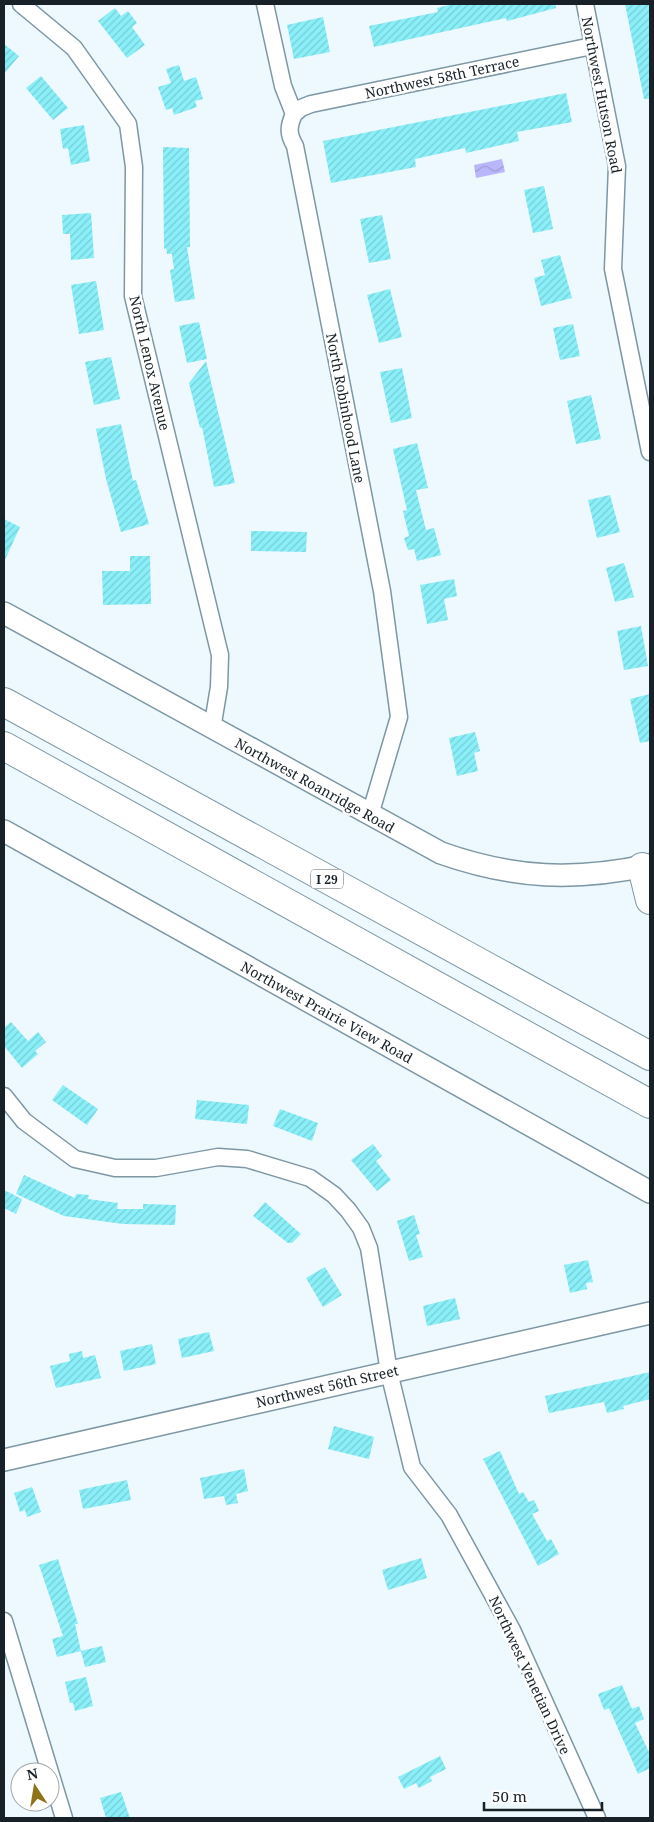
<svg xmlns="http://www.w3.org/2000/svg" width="654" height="1822" viewBox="0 0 654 1822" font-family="'Noto Serif',serif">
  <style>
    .water { fill: url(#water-waves) }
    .building { fill: url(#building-hatch) }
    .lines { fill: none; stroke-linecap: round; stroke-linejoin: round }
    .minor-casing { stroke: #7d97a5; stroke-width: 19 }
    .tertiary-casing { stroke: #7d97a5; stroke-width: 24 }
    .motorway-casing { stroke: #7d97a5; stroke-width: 30 }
    .minor { stroke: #fff; stroke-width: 16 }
    .tertiary { stroke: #fff; stroke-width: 21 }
    .motorway { stroke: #fff; stroke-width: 28 }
    .labels { text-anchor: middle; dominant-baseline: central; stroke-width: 5; stroke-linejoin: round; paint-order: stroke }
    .shield { fill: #fff; stroke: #5d6468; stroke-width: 1 }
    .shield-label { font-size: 12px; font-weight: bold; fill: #172127 }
    .street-label { font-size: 14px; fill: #172127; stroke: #fff }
  </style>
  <defs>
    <pattern id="water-waves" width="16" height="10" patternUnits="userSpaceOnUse" patternTransform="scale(1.25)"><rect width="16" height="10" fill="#bab6fa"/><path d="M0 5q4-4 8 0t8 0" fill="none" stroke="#9f9cd6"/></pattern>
    <pattern id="building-hatch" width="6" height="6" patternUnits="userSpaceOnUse" patternTransform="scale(1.25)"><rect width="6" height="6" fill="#8aeff8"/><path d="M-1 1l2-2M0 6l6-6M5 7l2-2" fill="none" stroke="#76cdd5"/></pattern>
  </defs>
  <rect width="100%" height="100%" fill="#edf8ff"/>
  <path class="water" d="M502 159 505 172 476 178 474 165Z"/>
  <path class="building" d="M453 4H555L556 8 507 21 506 18 374 47 369 26 438 12 437 8Z
    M625 4H650V99H644Z
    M115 8 121 16 128 11 137 23 132 27 145 45 127 58 98 21Z
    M323 17 330 52 294 59 287 25Z
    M4 44 19 56 4 74Z
    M179 65 184 81 196 77 203 99 195 101 197 107 174 115 172 108 166 110 158 87 171 83 166 69Z
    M41 76 68 108 53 120 26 88Z
    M566 93 572 122 517 132 519 141 466 153 465 148 415 159 416 167 331 183 323 141Z
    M84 125 90 161 71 165 68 148 63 149 60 129Z
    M163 147 189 148 190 247H187L195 299 175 302 170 270 174 269 172 254H167L166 248 164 249Z
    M544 186 553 229 533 233 524 190Z
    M91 213 94 258 71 260 70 234H63L62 215Z
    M382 215 391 259 369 263 360 219Z
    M560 255 572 298 541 306 534 278 545 275 541 260Z
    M96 281 104 330 79 334 71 285Z
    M390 289 402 337 379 343 367 295Z
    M199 322 207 359 187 363 179 326Z
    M573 324 580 356 560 360 553 328Z
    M111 357 120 399 94 405 85 362Z
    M206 361 235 483 214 487 202 427 200 428 189 383Z
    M402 368 412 418 391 423 380 372Z
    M591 395 601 439 576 444 567 401Z
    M121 424 133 481 136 480 149 524 121 532 106 479 96 429Z
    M417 443 428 488 416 490 426 530 434 528 441 555 417 561 414 549 408 550 404 538 409 536 403 511 407 510 393 449Z
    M610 495 620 532 597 538 588 500Z
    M4 519 20 527 4 562Z
    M251 531 307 532 306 552 251 551Z
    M130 556H150L151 604 103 605 102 571H130Z
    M624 563 634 597 615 602 606 568Z
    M454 579 457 596 444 599 448 620 427 624 420 585Z
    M641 626 648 666 624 670 617 631Z
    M650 694V741L640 743 630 699Z
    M475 732 480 751 474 753 478 771 457 776 449 738Z
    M11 1022 28 1041 38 1032 46 1042 35 1051 38 1054 22 1068 4 1046V1028Z
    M63 1085 98 1109 87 1125 52 1100Z
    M197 1100 249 1105 247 1124 195 1119Z
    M280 1109 318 1123 312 1141 273 1126Z
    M373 1144 382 1156 376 1161 391 1180 377 1191 351 1160Z
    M24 1175 75 1198 76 1194 89 1195 88 1199 118 1203 117 1209H143V1204L176 1205 175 1225 123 1224 64 1216 16 1194Z
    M4 1190 22 1199 16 1214 4 1208Z
    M265 1202 301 1234 292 1243H288L253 1216Z
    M414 1215 420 1234 416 1235 423 1257 409 1261 397 1221Z
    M588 1260 593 1282 586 1283 587 1289 570 1293 564 1265Z
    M325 1267 342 1295 323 1307 306 1278Z
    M455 1298 460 1319 427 1326 423 1306Z
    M209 1332 214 1351 182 1358 178 1339Z
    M152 1344 156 1364 124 1371 120 1351Z
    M82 1351 83 1358 95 1355 101 1378 56 1388 50 1366 70 1361 69 1354Z
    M650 1372V1399L623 1406 624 1409 607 1413 604 1402 549 1413 545 1396Z
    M334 1426 374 1437 369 1459 328 1449Z
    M500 1451 519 1494 523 1492 529 1502 534 1500 539 1511 532 1514 547 1541 551 1539 559 1554 538 1566 483 1459Z
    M244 1469 248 1491 236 1494 238 1503 226 1505 224 1496 204 1499 200 1478Z
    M127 1480 131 1500 83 1509 79 1490Z
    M32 1487 41 1512 27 1517 25 1510 20 1512 14 1493Z
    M421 1558 427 1578 388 1590 382 1570Z
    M58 1559 78 1624H75L81 1651 57 1657 52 1639 63 1636 39 1565Z
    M102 1646 106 1662 85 1667 81 1651Z
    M86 1677 93 1706 75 1711 73 1703H70L65 1682Z
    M622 1685 632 1709 639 1706 644 1719 635 1723 650 1754V1768L638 1774 609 1708 604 1710 598 1694Z
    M440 1756 446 1769 430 1777 432 1781 419 1788 416 1783 404 1789 398 1777Z
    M121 1792 130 1818H106L100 1798Z"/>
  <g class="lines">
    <g class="minor-casing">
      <path id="minor" d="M21 4 74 48 128 124 134 167 133 296 220 655 219 687 212 729
        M265 4 283 86 294 114C288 127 288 134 295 146L382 591 399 717 370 815
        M585 4 617 166 613 269 650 452
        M294 114 301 108 311 104 592 46
        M4 1096 24 1121 75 1159 115 1168H156L218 1157 247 1159 310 1178 334 1195 348 1210 361 1228 369 1248 389 1372 412 1467 449 1515 512 1630 597 1818
        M4 1621 64 1818"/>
    </g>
    <g class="tertiary-casing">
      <path id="tertiary" d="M4 613 441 853C515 879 575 881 650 865
        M4 831 650 1192
        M4 1460 650 1313"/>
    </g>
    <g class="motorway-casing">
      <path id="motorway" d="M4 702 650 1056
        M4 746 650 1104
        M642 867 650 900"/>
    </g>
    <use href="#minor" class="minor"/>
    <use href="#tertiary" class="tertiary"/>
    <use href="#motorway" class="motorway"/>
  </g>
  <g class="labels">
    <rect class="shield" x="311" y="869.5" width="32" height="19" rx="4"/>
    <g class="shield-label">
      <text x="327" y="879">I 29</text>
    </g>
    <g class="street-label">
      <text transform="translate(442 77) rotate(-12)">Northwest 58th Terrace</text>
      <text transform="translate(602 95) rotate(79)">Northwest Hutson Road</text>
      <text transform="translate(150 363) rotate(77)">North Lenox Avenue</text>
      <text transform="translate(346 408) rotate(79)">North Robinhood Lane</text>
      <text transform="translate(315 785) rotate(29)">Northwest Roanridge Road</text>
      <text transform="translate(327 1012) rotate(29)">Northwest Prairie View Road</text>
      <text transform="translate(327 1386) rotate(-13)">Northwest 56th Street</text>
      <text transform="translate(530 1675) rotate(65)">Northwest Venetian Drive</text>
    </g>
  </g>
  <rect width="654" height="1822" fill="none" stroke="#172127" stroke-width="10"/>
  <g transform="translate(35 1787) rotate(348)"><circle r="24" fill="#ffffff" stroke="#a2a6a9"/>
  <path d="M0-4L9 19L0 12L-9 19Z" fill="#8d7418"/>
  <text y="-8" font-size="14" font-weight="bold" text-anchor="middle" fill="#172127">N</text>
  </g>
  <path d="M484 1802v8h118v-8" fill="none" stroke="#172127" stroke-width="2.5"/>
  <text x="492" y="1802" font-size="15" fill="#172127" stroke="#ffffff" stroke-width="4" paint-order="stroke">50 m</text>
</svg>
